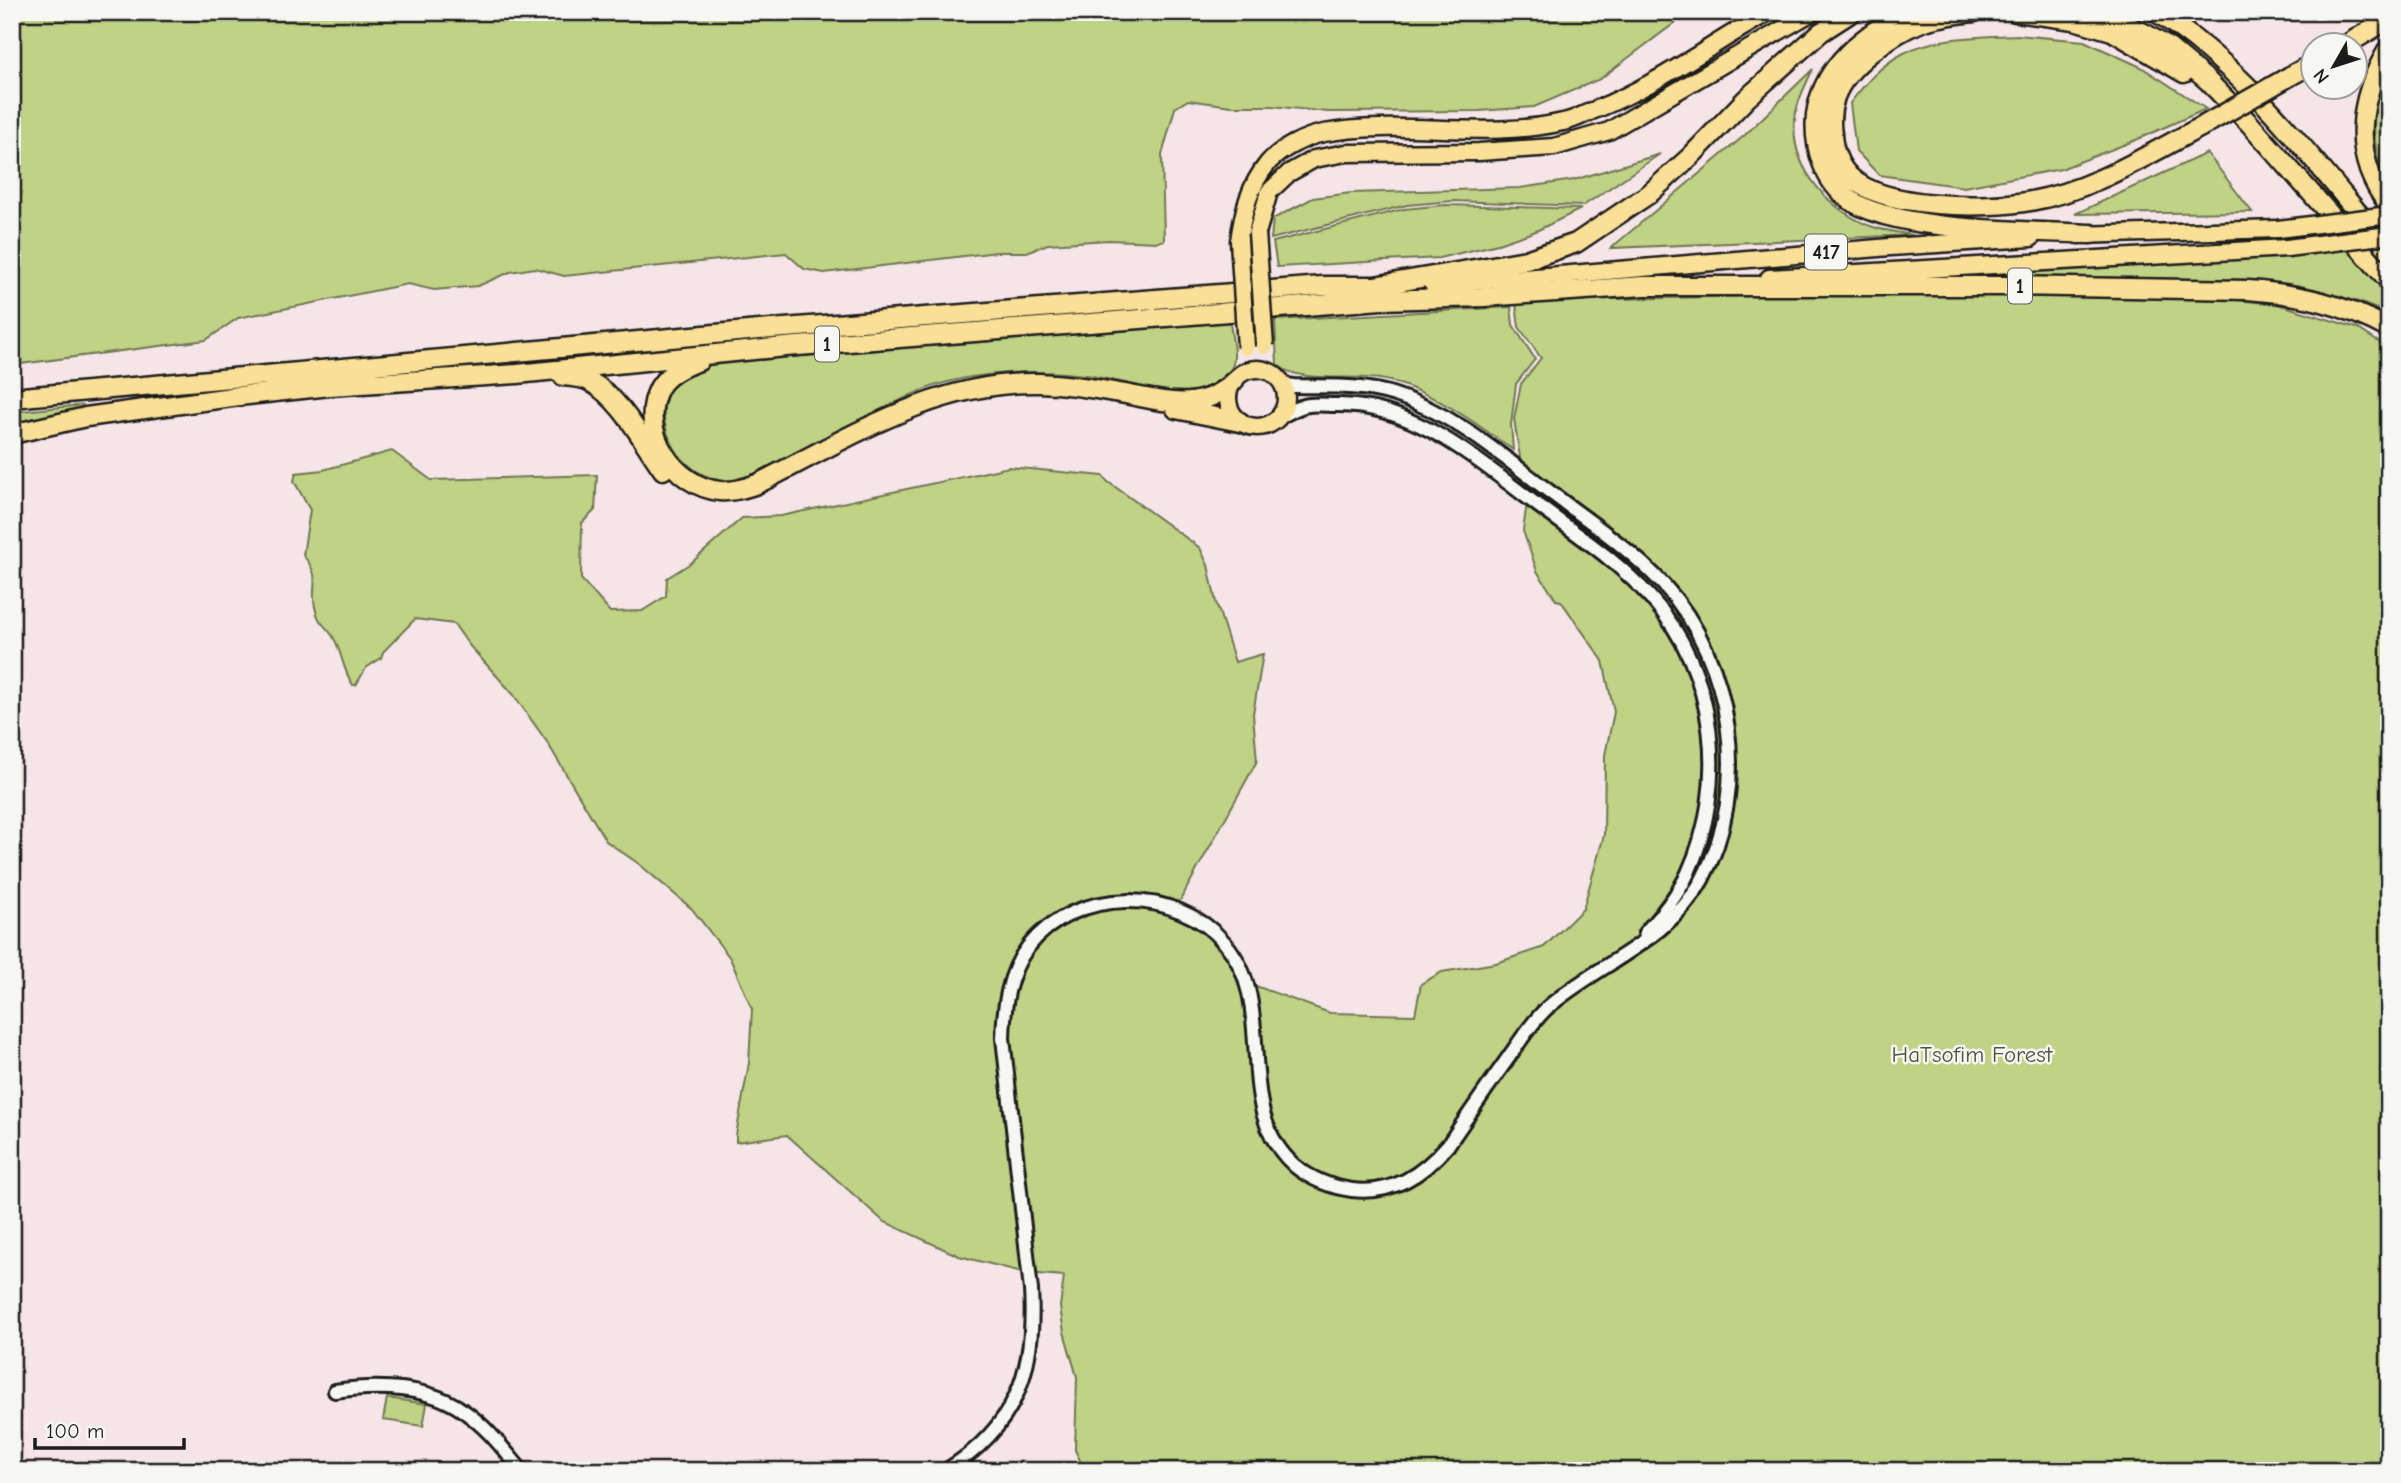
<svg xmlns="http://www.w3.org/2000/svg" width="2401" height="1483" viewBox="0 0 2401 1483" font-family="'Comic Neue',sans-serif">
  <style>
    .green { fill: #c0d286; stroke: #6e7751; stroke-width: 2 }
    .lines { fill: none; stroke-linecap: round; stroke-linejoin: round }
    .minor-casing { stroke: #1c1c1c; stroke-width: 18 }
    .major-casing { stroke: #1c1c1c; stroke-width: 21 }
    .highway-casing { stroke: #1c1c1c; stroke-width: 23 }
    .minor { stroke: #f6f6f2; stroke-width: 12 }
    .major { stroke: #fadf96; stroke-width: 16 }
    .highway { stroke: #fadf96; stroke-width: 18 }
    .major-bridge-casing { stroke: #1c1c1c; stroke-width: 21; stroke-linecap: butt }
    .highway-bridge-casing { stroke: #1c1c1c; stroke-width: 23; stroke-linecap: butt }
    .major-bridge { stroke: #fadf96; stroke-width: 16 }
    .highway-bridge { stroke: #fadf96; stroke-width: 18 }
    .labels { text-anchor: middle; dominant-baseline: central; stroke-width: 5; stroke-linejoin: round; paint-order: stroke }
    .shield { fill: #f6f6f2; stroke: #5d5d5c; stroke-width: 2 }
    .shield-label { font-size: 21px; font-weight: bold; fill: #1c1c1c }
    .park-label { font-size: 23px; fill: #4d533c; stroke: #f6f6f2 }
  </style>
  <rect width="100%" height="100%" fill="#f6e5e8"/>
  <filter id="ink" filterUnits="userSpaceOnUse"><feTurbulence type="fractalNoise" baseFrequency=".0143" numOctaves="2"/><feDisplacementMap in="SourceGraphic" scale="14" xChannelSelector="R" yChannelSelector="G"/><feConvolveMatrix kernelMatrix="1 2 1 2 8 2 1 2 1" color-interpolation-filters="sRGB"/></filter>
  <g filter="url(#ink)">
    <path class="green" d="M12 12H1683L1680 19 1600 79 1534 107 1479 111 1328 112 1272 106H1231L1188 100 1175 108 1162 155 1164 240 1158 242 1108 240 1048 244 1027 252H997L824 273 804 269 786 253 564 276 535 268 510 272 478 286 434 290 408 284 238 318 206 340 12 365Z
      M2017 35 2084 41 2141 67 2206 109 2131 142 2061 169 1964 187 1879 175 1856 151 1850 103C1865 84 1881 65 1902 54 1936 36 1980 37 2017 35Z
      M1813 69C1805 86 1797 101 1795 119 1789 168 1832 214 1876 228 1888 231 1901 233 1913 235L1611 248 1745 135Z
      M2389 69V186C2374 161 2371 123 2377 94 2380 86 2385 77 2389 69Z
      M2207 153 2252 212 2075 214Z
      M1660 154 1583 206 1453 201 1407 205 1271 239 1273 219 1313 198 1351 193 1520 188 1574 180Z
      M1445 205 1581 209 1536 231 1498 244 1439 258 1277 267 1273 242 1404 209Z
      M2348 250 2389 295V314L2359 302 2286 287 1843 281Z
      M1813 295 2205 297 2277 304 2357 328 2389 349V1471H1085L1075 1450 1077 1377 1064 1332 1060 1307 1064 1276 1026 1273 959 1256 883 1221 787 1135 736 1142V1135L749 1063 752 1009 730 958 692 909 639 864 606 841 547 742 513 694 469 645 454 624 415 619 383 652 381 658 366 668 356 685H353C342 669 342 650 332 635 324 624 318 623 315 607 310 582 323 580 303 555L310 510 294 481 296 473 323 470 392 451 431 480 597 475 595 510 582 523 581 579 610 612 642 611 666 596 667 578 691 563 742 518 781 516 1009 467 1103 476 1107 481 1200 548 1208 565 1216 602 1235 662 1263 654 1253 714 1257 761 1177 906 1253 985 1330 1013 1415 1015 1421 984 1442 972 1496 963 1544 947 1583 909 1604 835 1605 755 1614 712 1603 661 1561 601 1556 600 1537 571 1523 531 1527 502 1514 419 1521 384 1541 358 1519 327 1516 303 1562 300Z
      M1511 307 1513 325 1535 359 1516 384 1511 424 1513 450C1474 422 1437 394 1390 381 1357 372 1304 386 1277 365L1275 320Z
      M1230 322C1231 335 1238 358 1231 369 1224 379 1207 389 1195 391 1170 396 1114 379 1086 375 1054 371 1018 371 986 375 961 378 932 385 909 396 873 414 837 434 801 453 781 463 761 476 739 480 732 481 725 480 718 479 678 475 645 412 676 381 688 368 707 365 724 362Z
      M83 405V412L12 427V412Z
      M387 1398 427 1404 423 1426 383 1420Z"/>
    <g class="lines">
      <g class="minor-casing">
        <path id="minor" d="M1280 417C1288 413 1296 408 1304 406 1314 403 1326 405 1336 405 1411 404 1471 455 1528 498 1570 530 1615 558 1651 598 1717 670 1728 786 1688 873 1678 895 1661 915 1645 933
          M335 1391C378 1385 428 1385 465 1412 488 1428 504 1450 522 1471
          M945 1471C1016 1428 1036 1370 1031 1290L1003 1038C1004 1006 1008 973 1028 947 1075 887 1176 886 1225 943 1280 1007 1229 1109 1295 1166 1312 1180 1331 1187 1352 1190 1393 1195 1423 1174 1448 1145 1467 1117 1486 1089 1506 1061 1519 1043 1530 1024 1547 1008 1597 964 1669 941 1702 880 1751 789 1734 661 1664 585 1628 546 1584 518 1542 486 1496 451 1450 412 1395 395 1362 384 1328 387 1294 386L1286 385 1276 377"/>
      </g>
      <g class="major-casing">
        <path id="major" d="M1257 233 1269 192 1289 173 1314 159 1346 153 1479 152 1554 147 1609 131 1812 12
          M2078 235 2278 229
          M1239 241C1243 212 1249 186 1268 163 1280 149 1306 136 1324 133 1402 119 1485 140 1563 122 1575 120 1586 113 1597 109 1659 84 1711 44 1769 12
          M1769 278 2287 248
          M1432 283 1524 278 1890 247 2031 238
          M1228 398a29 29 0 1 1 58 0a29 29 0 1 1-58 0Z"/>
      </g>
      <g class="highway-casing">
        <path id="highway" d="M1907 12C1866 33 1822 66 1816 115 1813 147 1824 182 1850 200 1898 233 2030 230 2091 234
          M1974 12C1957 14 1938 16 1922 22 1892 33 1846 66 1835 97 1831 109 1830 121 1832 134 1833 150 1838 165 1850 177 1884 209 1987 209 2031 201 2093 190 2146 155 2201 127
          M2016 12 2074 20 2112 31 2184 73
          M2098 12 2146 34 2169 48 2207 80 2250 124 2389 281
          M2156 12C2249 70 2318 167 2389 250
          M2344 46 2389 19
          M2389 48C2358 98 2350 157 2389 205
          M2290 76 2314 63
          M699 361C684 366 667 374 659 388 637 431 675 487 720 491 733 492 745 488 757 484 847 439 935 381 1039 383 1066 384 1093 388 1119 393 1160 400 1200 415 1234 381
          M563 376C572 377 581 377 589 381 622 399 642 441 663 470
          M12 398 759 330 1322 286H1374L1486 267 1526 260 1576 243 1649 194 1690 157 1747 98 1821 32 1852 12
          M1176 409 1240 422
          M12 434 86 417 239 396 330 386 517 374 785 347 1381 300 1484 297 1644 286H2003L2248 290C2299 294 2344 304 2389 329"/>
      </g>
      <use href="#minor" class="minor"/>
      <use href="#major" class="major"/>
      <use href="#highway" class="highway"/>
      <g class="major-bridge-casing">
        <path id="major-bridge" d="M2278 229 2389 215
          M1257 233 1265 346
          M1239 241 1246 347
          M2287 248 2389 235"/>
      </g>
      <g class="highway-bridge-casing">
        <path id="highway-bridge" d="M2201 127 2290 76"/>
      </g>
      <use href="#major-bridge" class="major-bridge"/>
      <use href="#highway-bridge" class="highway-bridge"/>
    </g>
  </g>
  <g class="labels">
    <g class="shield">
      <rect x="1805" y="234.5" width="42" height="35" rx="5"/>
      <rect x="2008" y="268.5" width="24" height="35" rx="5"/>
      <rect x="815" y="326.5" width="24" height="35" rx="5"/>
    </g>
    <g class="shield-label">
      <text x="1826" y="252">417</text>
      <text x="2020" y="286">1</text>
      <text x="827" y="344">1</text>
    </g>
    <g class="park-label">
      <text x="1972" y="1054">HaTsofim Forest</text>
    </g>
  </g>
  <rect width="2401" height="1483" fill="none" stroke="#f6f6f2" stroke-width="42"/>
  <rect x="21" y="21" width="2359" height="1441" fill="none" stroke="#1c1c1c" stroke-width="2.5" filter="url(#ink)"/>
  <g transform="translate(2334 66) rotate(231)"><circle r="33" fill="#f6f6f2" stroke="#9f9f9c" stroke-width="2"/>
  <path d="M0-5L12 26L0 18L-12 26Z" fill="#1c1c1c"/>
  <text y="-10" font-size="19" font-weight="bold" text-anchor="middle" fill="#1c1c1c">N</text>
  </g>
  <path d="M35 1438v10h149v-10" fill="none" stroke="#1c1c1c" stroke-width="3.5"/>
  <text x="46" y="1438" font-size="21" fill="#1c1c1c" stroke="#f6f6f2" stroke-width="5" paint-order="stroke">100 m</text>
</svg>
